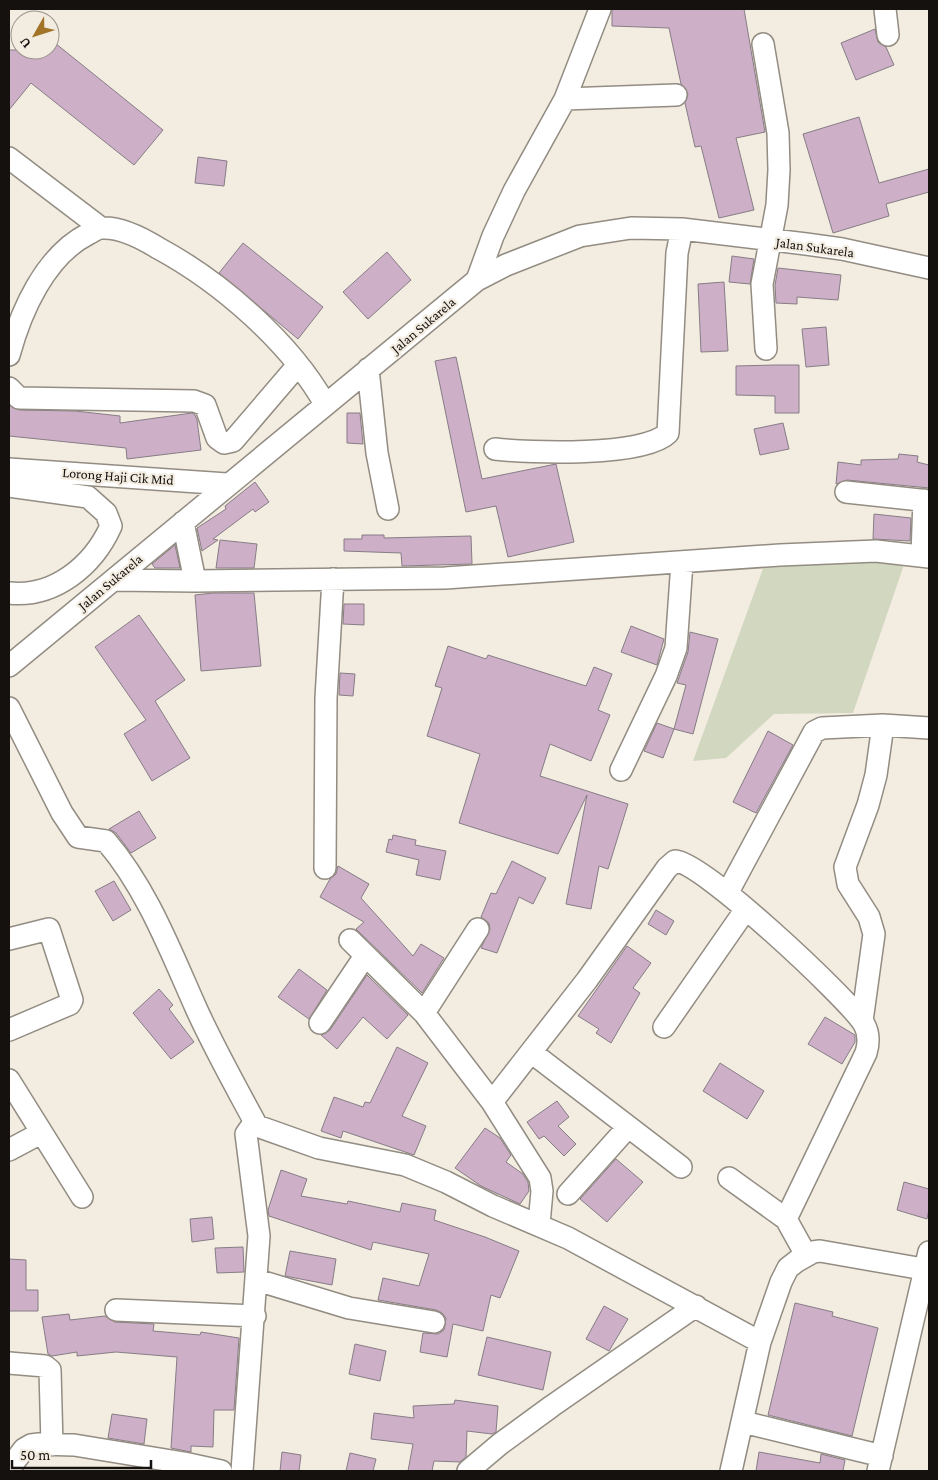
<svg xmlns="http://www.w3.org/2000/svg" width="938" height="1480" viewBox="0 0 938 1480" font-family="'Crimson Pro',serif">
  <style>
    .green { fill: #d2d8c0 }
    .building { fill: #cdafc8; stroke: #867d85 }
    .lines { fill: none; stroke-linecap: round; stroke-linejoin: round }
    .minor-casing { stroke: #928c82; stroke-width: 24 }
    .minor { stroke: #fff; stroke-width: 21 }
    .labels { text-anchor: middle; dominant-baseline: central; stroke-width: 4.5; stroke-linejoin: round; paint-order: stroke }
    .street-label { font-size: 14px; fill: #14110e; stroke: #f3ece1 }
  </style>
  <rect width="100%" height="100%" fill="#f3ece1"/>
  <path class="green" d="M769 552 906 559 853 713 774 714 726 758 693 761Z"/>
  <path class="building" d="M612 9H744L765 132 736 138 754 210 719 218 701 146 695 147 685 103 688 94 681 84 669 28 612 26Z
    M875 29 878 42 886 47 894 65 856 80 841 43Z
    M50 39 163 130 134 165 31 83 9 110V50H50Z
    M859 117 879 183 929 169V192L886 204 889 216 833 233 803 134Z
    M198 157 227 161 224 186 195 183Z
    M243 243 323 307 298 339 219 273Z
    M387 252 411 280 368 319 343 292Z
    M732 256 754 259 750 284 729 282Z
    M778 268 841 275 838 300 797 297V304L776 303 775 285Z
    M724 282 728 351 701 352 698 284Z
    M826 327 829 365 806 367 802 329Z
    M456 357 482 479 556 464 574 542 508 557 496 506 466 512 435 361Z
    M775 365H799V413H775V396L736 395V366Z
    M9 405 19 410 75 411 120 416V423L192 413 195 415 197 420 201 450 127 459 126 448 9 436Z
    M347 413H360L363 444 347 443Z
    M783 423 789 449 760 455 754 429Z
    M899 454 918 456 917 462 929 465V488L847 480 836 484 838 462 861 465V460L898 459Z
    M255 482 269 502 255 512 253 509 213 539 218 540 202 551 197 528 226 509 225 506Z
    M874 514 911 518 910 541 873 539Z
    M362 535H384V538L471 536 472 564 402 566 401 553 344 551V539H362Z
    M220 540 257 544 254 568H216Z
    M175 545 180 568H155L152 564Z
    M213 593H254L261 666 201 671 195 595Z
    M344 604H364V625L343 624Z
    M139 615 185 680 155 701 190 758 152 781 124 734 146 720 95 647Z
    M631 626 664 639 657 665 621 652Z
    M690 632 718 639 693 734 674 729 686 685 677 683 688 652Z
    M448 646 486 659 488 655 586 686 594 667 612 674 598 710 610 715 591 761 550 744 540 776 628 804 608 869 599 866 591 909 566 904 587 795 558 854 459 823 480 754 427 736 442 688 435 686Z
    M340 673 355 674 353 696 339 695Z
    M657 723 674 729 663 758 644 751Z
    M768 731 793 745 756 813 733 802Z
    M139 811 156 838 131 853 116 833 109 829Z
    M393 835 416 840 415 845 446 851 440 880 416 875 419 860 386 852 389 839 392 840Z
    M512 861 546 878 533 904 519 897 497 953 481 948 490 929 489 923 481 917 491 893 496 894Z
    M338 866 369 884 361 898 413 956 421 944 444 958 422 993 356 929 364 922 320 897 330 879 336 874Z
    M114 881 131 910 113 921 95 891Z
    M656 910 674 921 666 935 648 924Z
    M627 946 651 963 633 988 640 993 611 1043 596 1033 599 1029 578 1016Z
    M299 969 327 990 309 1019 278 997Z
    M367 975 408 1015 387 1039 363 1017 337 1049 321 1035 330 1030Z
    M159 989 173 1005 169 1009 194 1042 171 1059 133 1013Z
    M825 1017 855 1035V1042L842 1064 808 1044Z
    M397 1047 428 1063 402 1116 426 1126 414 1155 343 1131 341 1138 321 1131 334 1097 363 1107 365 1102 370 1103Z
    M720 1063 764 1091 747 1119 703 1091Z
    M557 1101 569 1117 558 1126 576 1144 564 1156 544 1136 539 1139 527 1122Z
    M485 1128 500 1138 511 1155 506 1162 523 1174 528 1182 529 1191 520 1204 481 1186 455 1168Z
    M616 1159 643 1182 607 1222 580 1199Z
    M281 1170 307 1179 301 1196 347 1204 348 1201 400 1212 402 1203 436 1210 434 1220 485 1237 519 1251 500 1298 491 1295 483 1331 453 1324 447 1357 420 1352 423 1333 438 1334 444 1330 446 1318 442 1313 436 1310 378 1300 383 1278 419 1286 429 1254 373 1242 371 1250 269 1216 268 1210Z
    M904 1182 929 1189V1209L927 1219 897 1210Z
    M212 1217 214 1239 192 1242 190 1219Z
    M243 1247 244 1272 217 1273 215 1248Z
    M290 1251 336 1259 332 1285 285 1276Z
    M9 1259 26 1260V1290H38V1311H9Z
    M795 1303 833 1312 832 1316 878 1328 852 1436 768 1415Z
    M604 1306 628 1319 609 1351 586 1339Z
    M69 1314 70 1320 105 1316 115 1322 154 1324 153 1331 200 1335 201 1332 239 1338 234 1410H214L213 1447 191 1446V1452L171 1448 177 1357 116 1352 77 1356V1352L52 1356 48 1354 42 1317Z
    M487 1337 551 1352 543 1390 478 1375Z
    M355 1344 386 1351 380 1381 349 1374Z
    M455 1400 498 1406 496 1432 492 1434 467 1431 466 1457 460 1462 434 1461 432 1471H408L413 1444 371 1439 374 1413 414 1418 413 1406 454 1404Z
    M112 1414 147 1419 144 1444 108 1438Z
    M282 1452 301 1455 299 1471H280Z
    M759 1452 820 1463 821 1454 845 1460 843 1471H756Z
    M350 1453 376 1459 373 1471H346Z"/>
  <g class="lines">
    <g class="minor-casing">
      <path id="minor" d="M885 9 888 35
        M763 44 778 133 779 170 777 205 762 284 766 349
        M565 99 676 95
        M9 158 101 228
        M477 280 493 236 514 191 565 99 600 9
        M9 355C21 311 45 256 88 234 92 232 97 228 102 228 121 227 142 238 158 248 221 282 290 342 325 404
        M368 369 377 453 388 509
        M9 388 19 398 194 401 205 405 217 438 224 443 233 441 298 365
        M495 449C529 453 644 457 668 433L677 253 682 229
        M9 469 227 484
        M9 486 88 497 106 513 111 526C93 566 54 598 9 593
        M846 492 929 501
        M183 522 195 581
        M922 555 924 500
        M114 580 195 581 445 578 780 555 876 551 929 557
        M9 666 477 280 506 265 580 236 631 228 682 229 806 244 842 249 929 268
        M9 708 62 813 78 837 106 841C147 889 170 950 196 1008 214 1048 236 1087 257 1126
        M621 770 666 676 676 648 682 562
        M325 868 326 698 333 579
        M728 892 814 732 822 728 883 725 929 728
        M9 939 49 929 72 1000 70 1004 9 1030
        M350 940 424 1013 492 1102 540 1178 542 1191 539 1224
        M424 1013 478 929
        M862 1021 874 934 869 917 848 884 845 867 868 805 876 775 883 725
        M320 1023 365 956
        M664 1027 746 909
        M531 1052 681 1167
        M9 1080 82 1197
        M492 1102 587 980 667 868 675 861C697 857 849 999 864 1024 869 1033 869 1043 866 1053L786 1219
        M9 1150 41 1133
        M729 1178 786 1219 806 1255
        M568 1194 628 1127
        M257 1280 349 1308 434 1322
        M116 1310 255 1316
        M9 1363 45 1366 50 1370 52 1445
        M743 1422 882 1456
        M9 1469 24 1449 31 1445 39 1444 74 1445 184 1463 221 1471
        M242 1471 259 1236 246 1134 251 1127 257 1126 319 1148 405 1165 446 1182 493 1206 568 1238 760 1342
        M468 1471 500 1444 552 1406 696 1306
        M731 1471 760 1342 781 1282 788 1268 797 1261 813 1252 820 1251 929 1270
        M878 1471 929 1252"/>
    </g>
    <use href="#minor" class="minor"/>
  </g>
  <g class="labels">
    <g class="street-label">
      <text transform="translate(815 247) rotate(8)">Jalan Sukarela</text>
      <text transform="translate(423 325) rotate(-40)">Jalan Sukarela</text>
      <text transform="translate(118 476) rotate(4)">Lorong Haji Cik Mid</text>
      <text transform="translate(110 582) rotate(-40)">Jalan Sukarela</text>
    </g>
  </g>
  <rect width="938" height="1480" fill="none" stroke="#14110e" stroke-width="20"/>
  <g transform="translate(35 35) rotate(231)"><circle r="24" fill="#f3ece1" stroke="#9a948d"/>
  <path d="M0-4L9 19L0 12L-9 19Z" fill="#a27427"/>
  <text y="-8" font-size="14" font-weight="bold" text-anchor="middle" fill="#14110e">U</text>
  </g>
  <path d="M12 1460v8h139v-8" fill="none" stroke="#14110e" stroke-width="2.5"/>
  <text x="20" y="1460" font-size="15" fill="#14110e" stroke="#f3ece1" stroke-width="4" paint-order="stroke">50 m</text>
</svg>
